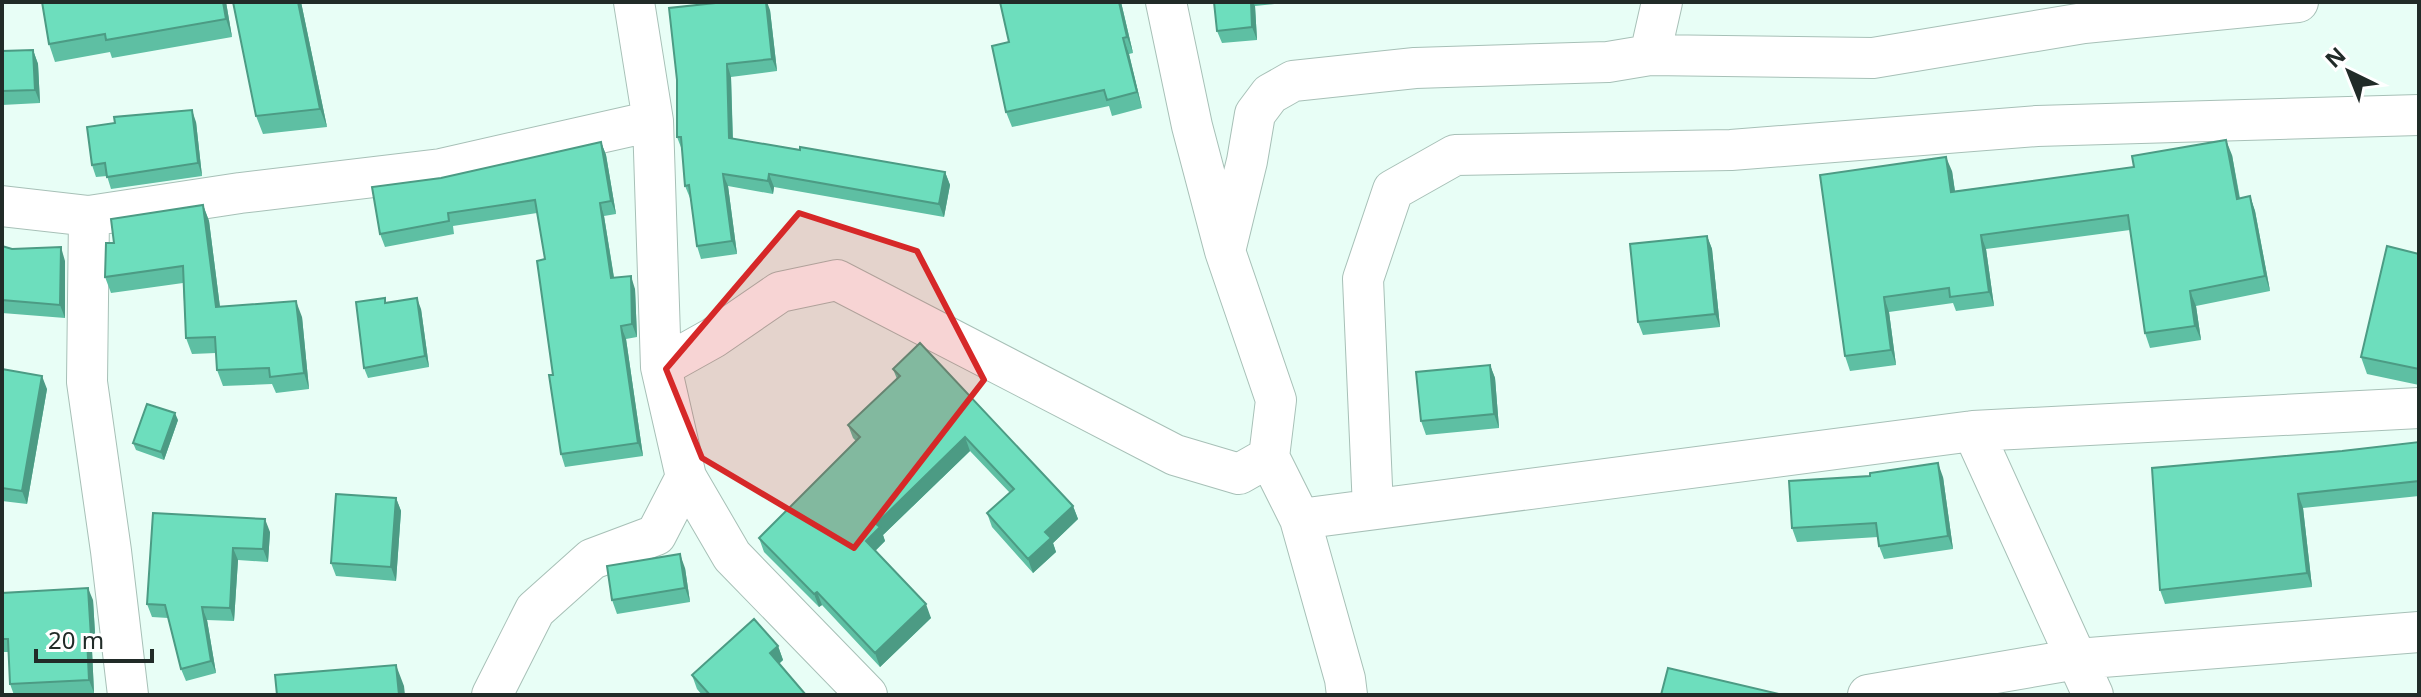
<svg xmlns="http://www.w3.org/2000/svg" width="2421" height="697" viewBox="0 0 2421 697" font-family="'Noto Sans',sans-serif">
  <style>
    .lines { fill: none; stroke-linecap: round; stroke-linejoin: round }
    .minor-casing { stroke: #a7c0b7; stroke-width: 42 }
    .minor { stroke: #fff; stroke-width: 40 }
    .wall { fill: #5ebfa3 }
    .shaded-wall { fill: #4c9b84 }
    .building { fill: #6ddebd; stroke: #4c9b84; stroke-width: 2 }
    .marked { fill: #d62828; fill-opacity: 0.2; stroke: #d62828; stroke-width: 6; stroke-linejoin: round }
  </style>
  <rect width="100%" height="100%" fill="#e8fef6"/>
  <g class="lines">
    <g class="minor-casing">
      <path id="minor" d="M634 2 653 121 661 367 686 477 732 556 867 695
        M1650 55 1873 58 2084 23 2298 2
        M2 206 89 216 240 193 441 169 653 121
        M89 216 87 382 111 551 128 695
        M1226 247 1247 161 1255 114 1270 94 1293 81 1415 68 1608 62 1650 55 1662 2
        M661 367 713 338 780 292 837 280 1175 455 1239 474 1269 457 1276 400 1225 251 1192 126 1166 2
        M1973 431 2093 695
        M1269 457 1300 519 1973 431 2419 408
        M1373 509 1363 279 1393 190 1455 155 1731 150 2037 126 2419 115
        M1300 519 1345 679 1347 695
        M492 695 535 610 592 559 656 535 686 477
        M1868 695 2077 659 2419 632"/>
    </g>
    <use href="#minor" class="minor"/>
  </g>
  <path class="wall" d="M226 2 232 37 112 58 110 52 55 62 49 44Z
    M233 2H301L327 127 263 134 256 116Z
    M1000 2H1121L1133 53 1129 54 1142 108 1112 116 1109 106 1012 127 1006 112 1009 42Z
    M1214 2H1292L1255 6 1257 40 1222 43 1217 31Z
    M770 10 777 71 731 77 733 139 945 172 950 185 944 217 774 187 773 194 728 186 737 254 701 259 697 246 691 198H690L685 186 682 150 677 137V80Z
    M33 50 38 64 40 103 2 105V51Z
    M196 122 202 176 111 189 107 176 96 177 92 165Z
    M601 142 606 155 616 214 604 216 614 277 635 289 637 337 626 339 643 456 565 467 561 454 545 259 537 213 453 226 454 234 385 247 380 234 441 178Z
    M2232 155 2240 198 2250 196 2255 211 2270 291 2196 306 2201 340 2150 348 2145 333 2130 230 1986 249 1994 306 1956 311 1953 303 1889 312 1896 365 1850 371 1845 356 1952 171 1955 191Z
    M203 205 209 221 220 307 302 317 309 389 276 393 272 384 223 386 217 370 216 353 192 354 186 338 183 283 111 293 105 277 114 243Z
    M1707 236 1712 249 1720 327 1643 335 1638 322Z
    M2 246 65 261V318L2 313Z
    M2419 254V385L2367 374 2361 357Z
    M386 303 421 309 429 367 368 378 364 368Z
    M1490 365 1495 378 1499 428 1426 435 1421 421Z
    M2 369 47 389 27 504 2 501Z
    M893 369 1073 506 1078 519 1053 543 1056 552 1033 573 992 527 987 513 1010 493 970 451 883 535 885 541 875 551 931 618 880 667 822 605 819 607 764 552 759 538 856 441 853 438 848 425 897 379Z
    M178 420 164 460 136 450 133 443Z
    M2419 442V496L2303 508 2312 587 2165 604 2160 590 2342 451Z
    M1943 477 1953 549 1884 559 1879 546 1878 537 1797 542 1792 528Z
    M396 498 401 511 396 581 336 576 331 563Z
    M153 513 270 532 268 562 238 560 234 621 207 620 216 673 186 681 181 669 168 618 152 617 147 604Z
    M685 568 690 602 617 614 612 600Z
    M2 593 93 600 96 650H92L94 693 14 695 10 684 9 652H2Z
    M778 646 783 660 779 664 806 695H702L697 689 692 675Z"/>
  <path class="shaded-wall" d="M223 2H226L232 37 226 19Z
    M298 2H301L327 127 320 109Z
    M766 2H767L770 10 777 71 772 59Z
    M1119 2H1121L1133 53 1127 37Z
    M1251 2H1253L1255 6 1257 40 1252 27Z
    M1123 38 1129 54 1142 108 1137 92Z
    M33 50 38 64 40 103 35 90Z
    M727 64 731 77 733 151 729 138Z
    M192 110 196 122 202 176 198 163Z
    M2226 140 2232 155 2242 213 2237 199Z
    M601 142 606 155 616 214 611 201Z
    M1946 157 1952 171 1957 206 1951 192Z
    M945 172 950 185 944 217 939 204Z
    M723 174 728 186 737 254 732 241Z
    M769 174 774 187 773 194 768 181Z
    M2250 196 2255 211 2270 291 2265 276Z
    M600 203 604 216 616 291 611 278Z
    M203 205 209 221 222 323 216 307Z
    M1981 235 1986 249 1994 306 1989 292Z
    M1707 236 1712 249 1720 327 1715 314Z
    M61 247 65 261V318L60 305Z
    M631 276 635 289 637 337 632 324Z
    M2190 291 2196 306 2201 340 2195 326Z
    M1884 297 1889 312 1896 365 1891 350Z
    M417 298 421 309 429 367 425 356Z
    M296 301 302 317 309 389 304 373Z
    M621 326 626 339 643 456 638 443Z
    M1490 365 1495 378 1499 428 1494 414Z
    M42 376 47 389 27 504 22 491Z
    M175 413 178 420 164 460 161 452Z
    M965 437 970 451 883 535 885 541 871 555 866 541 876 524Z
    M1938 463 1943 477 1953 549 1948 536Z
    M2298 494 2303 508 2312 587 2307 573Z
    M396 498 401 511 396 581 391 567Z
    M1073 506 1078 519 1053 543 1056 552 1033 573 1028 559 1045 532Z
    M265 519 270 532 268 562 263 549Z
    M233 548 238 560 234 621 230 608Z
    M680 554 685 568 690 602 685 588Z
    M88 588 93 600 96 650 91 637Z
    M817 592 822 605 819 607 814 594Z
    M926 604 931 618 880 667 875 653Z
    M202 607 207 620 216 673 211 661Z
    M87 637 92 650 94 693 89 680Z
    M778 646 783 660 775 667 770 653Z
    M396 665 404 686 405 695H399Z"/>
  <path class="building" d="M42 2H223L226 19 106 40 105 34 49 44Z
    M233 2H298L320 109 256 116Z
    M725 2H766L772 59 727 64 729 138 800 150V147L945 172 939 204 769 174 768 181 723 174 732 241 697 246 689 185 685 186 681 137H677V80L669 8Z
    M1000 2H1119L1127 37 1123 38 1137 92 1107 100 1104 90 1006 112 992 46 1009 42Z
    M1214 2H1251L1252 27 1217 31Z
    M33 50 35 90 2 91V51Z
    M192 110 198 163 107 177 105 163 92 165 87 127 115 123 114 117Z
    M2226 140 2237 199 2250 196 2265 276 2190 291 2195 326 2145 333 2128 215 1981 235 1989 292 1950 297 1949 288 1884 297 1891 350 1845 356 1820 175 1946 157 1951 192 2134 167 2132 156Z
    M601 142 611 201 600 203 611 278 631 276 632 324 621 326 638 443 561 454 549 375H553L537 261 545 259 535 200 448 213 449 221 380 234 372 187 441 178Z
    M203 205 216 307 296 301 304 373 270 377 269 368 217 370 215 337 186 338 183 266 105 277 106 243H114L111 219Z
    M1707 236 1715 314 1638 322 1630 244Z
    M2 246 12 249 61 247 60 305 2 300Z
    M2387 246 2419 254V369L2361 357Z
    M385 298V303L417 298 425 356 364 368 356 302Z
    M920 343 1073 506 1045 532 1051 538 1028 559 987 513 1014 489 965 437 876 524 880 527 866 541 926 604 875 653 817 592 814 594 759 538 860 437 848 425 900 376 893 369Z
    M1490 365 1494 414 1421 421 1416 372Z
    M2 369 42 376 22 491 2 488Z
    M147 404 175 413 161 452 133 443Z
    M2419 442V481L2298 494 2307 573 2160 590 2152 468 2342 451Z
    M1938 463 1948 536 1879 546 1876 523 1792 528 1789 481 1870 476V473Z
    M336 494 396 498 391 567 331 563Z
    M153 513 265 519 263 549 233 548 230 608 202 607 211 661 181 669 165 605 147 604Z
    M680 554 685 588 612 600 607 566Z
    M88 588 91 637H87L89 680 10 684 8 639H2V593Z
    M754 619 778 646 770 653 806 695H710L692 675Z
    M396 665 399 695H277L275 675Z
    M1668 668 1783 695H1661Z"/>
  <path class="marked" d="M799 213 917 251 984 380 854 548 702 458 666 369Z"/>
  <rect width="2421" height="697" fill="none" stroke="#212b28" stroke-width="8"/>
  <g transform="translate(2349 72) rotate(317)" stroke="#ffffff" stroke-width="6" paint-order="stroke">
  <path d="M0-6L14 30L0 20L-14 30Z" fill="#212b28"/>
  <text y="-12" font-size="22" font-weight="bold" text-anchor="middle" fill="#212b28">N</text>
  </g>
  <path d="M36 649v12h116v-12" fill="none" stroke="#212b28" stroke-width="4"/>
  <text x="48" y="649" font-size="24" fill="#212b28" stroke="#ffffff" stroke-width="6" paint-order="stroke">20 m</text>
</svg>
